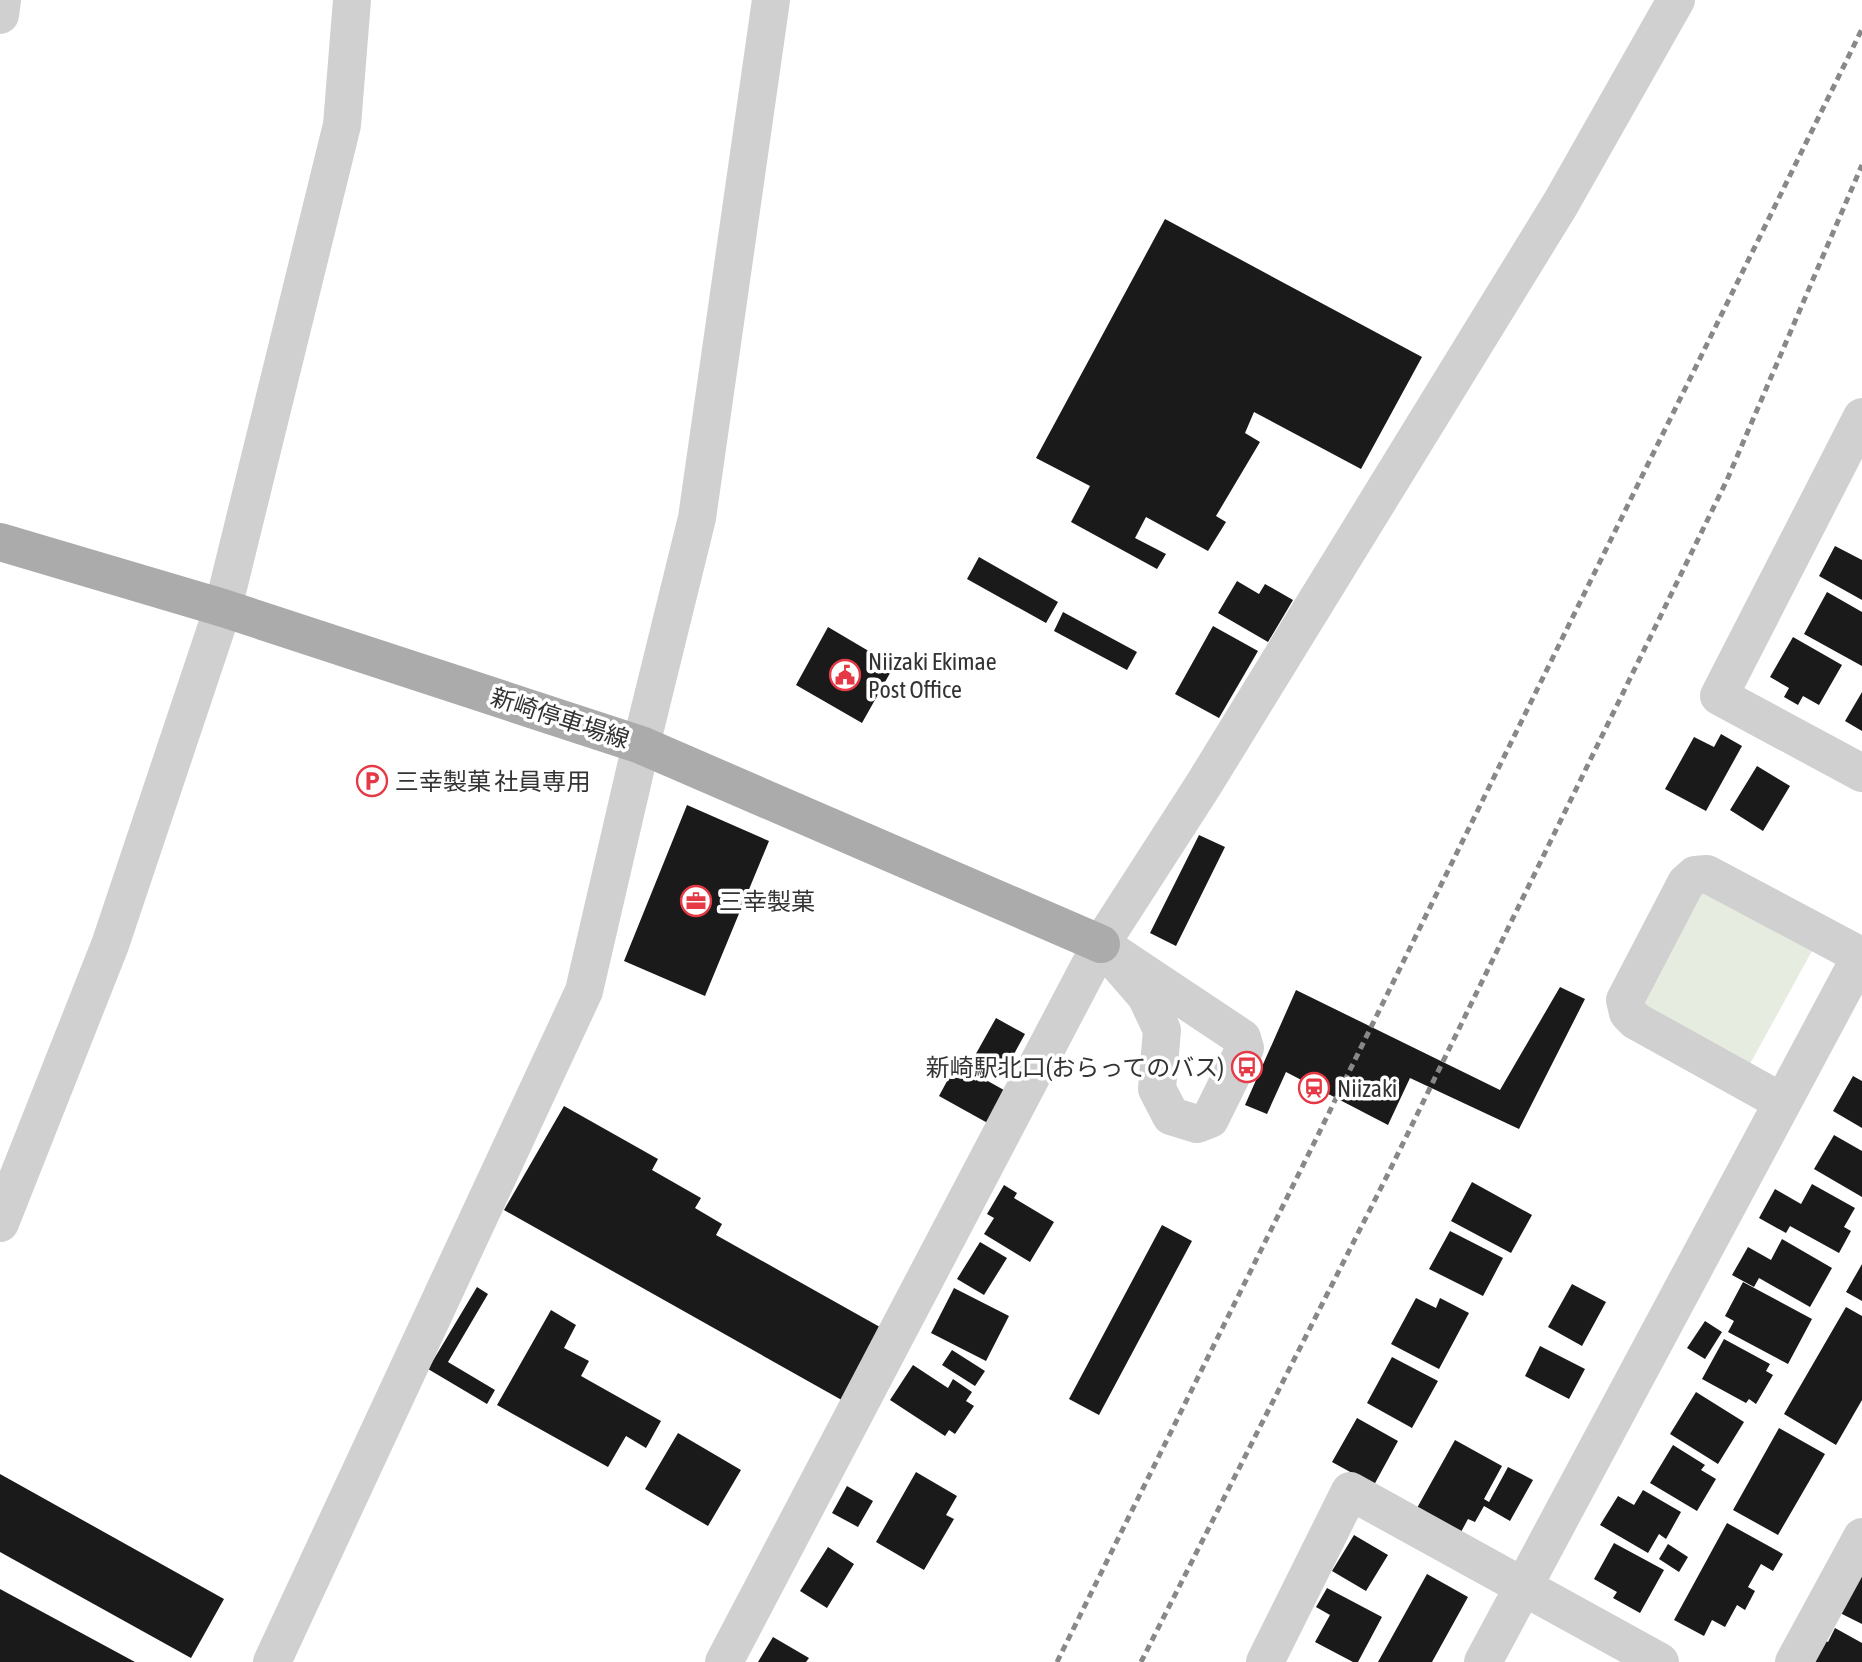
<svg xmlns="http://www.w3.org/2000/svg" width="1862" height="1662" viewBox="0 0 1862 1662" font-family="'Asap Condensed','Noto Sans JP',sans-serif">
  <style>
    .green { fill: #e6ecdf }
    .building { fill: #1a1a1a }
    .lines { fill: none; stroke-linecap: round; stroke-linejoin: round }
    .minor { stroke: #d0d0d0; stroke-width: 38 }
    .major { stroke: #ababab; stroke-width: 38 }
    .rail { stroke: #888; stroke-width: 5; stroke-dasharray: 7 5; stroke-linecap: butt }
    .labels { text-anchor: middle; dominant-baseline: central; stroke-width: 7; stroke-linejoin: round; paint-order: stroke }
    .poi-label { font-size: 24px; fill: #333; stroke: #fff; text-anchor: start }
    .street-label { font-size: 24px; fill: #333; stroke: #fff }
  </style>
  <rect width="100%" height="100%" fill="#fff"/>
  <path class="green" d="M1707 888 1813 949 1750 1064 1644 1004 1694 891Z"/>
  <path class="building" d="M1165 219 1422 357 1361 469 1254 412 1245 433 1260 442 1216 516 1226 522 1208 551 1146 517 1135 538 1166 554 1157 569 1071 522 1090 486 1036 458Z
    M1835 546 1862 560V600L1819 576Z
    M979 557 1058 602 1046 623 967 579Z
    M1237 581 1259 594 1265 584 1293 600 1268 642 1218 613Z
    M1827 592 1862 612V666L1804 634Z
    M1063 612 1137 652 1127 670 1054 631Z
    M1213 626 1258 651 1219 718 1175 694Z
    M828 627 894 666 862 723 796 685Z
    M1793 637 1842 665 1819 705 1803 696 1798 705 1784 697 1789 688 1770 677Z
    M1862 692V731L1845 721Z
    M1721 734 1742 746 1706 811 1665 789 1694 737 1714 747Z
    M1757 766 1790 786 1763 831 1730 810Z
    M687 805 769 841 705 996 624 961Z
    M1199 835 1225 847 1176 946 1150 933Z
    M1560 987 1585 999 1519 1129 1410 1078 1388 1125 1286 1072 1267 1114 1245 1105 1296 990 1500 1090Z
    M996 1018 1025 1034 1003 1074 992 1069 986 1080 1011 1094 993 1126 939 1096 953 1070 964 1075Z
    M1853 1076 1862 1081V1128L1833 1111Z
    M564 1106 658 1159 652 1170 701 1198 695 1208 722 1224 716 1235 887 1331 847 1403 504 1210Z
    M1834 1135 1862 1151V1197L1814 1169Z
    M1472 1182 1532 1215 1511 1253 1451 1221Z
    M1812 1184 1855 1208 1844 1227 1851 1231 1839 1253 1790 1226 1786 1233 1759 1218 1775 1189 1801 1204Z
    M1004 1185 1017 1193 1014 1198 1054 1222 1030 1262 984 1234 994 1218 987 1214Z
    M1162 1225 1192 1241 1099 1415 1069 1399Z
    M1450 1231 1503 1258 1483 1296 1429 1269Z
    M1782 1239 1832 1268 1810 1307 1759 1278 1754 1287 1732 1275 1748 1247 1771 1260Z
    M980 1242 1007 1258 984 1295 957 1279Z
    M1862 1264V1301L1846 1292Z
    M1743 1282 1812 1319 1788 1364 1728 1332 1734 1321 1725 1316Z
    M1572 1284 1606 1302 1582 1346 1548 1327Z
    M477 1287 488 1294 448 1362 495 1390 487 1404 428 1369Z
    M954 1288 1009 1316 986 1361 931 1333Z
    M1416 1298 1436 1308 1440 1298 1469 1313 1439 1369 1391 1344Z
    M1846 1307 1862 1316V1400L1836 1445 1784 1414Z
    M551 1310 576 1325 564 1348 589 1361 581 1376 661 1421 646 1448 626 1436 608 1467 497 1405Z
    M1705 1321 1722 1332 1705 1359 1687 1348Z
    M1724 1339 1770 1364 1766 1371 1773 1375 1756 1404 1749 1399 1746 1403 1702 1379Z
    M1540 1346 1585 1369 1569 1399 1525 1376Z
    M952 1350 985 1371 975 1386 942 1365Z
    M1392 1357 1438 1381 1412 1428 1367 1403Z
    M913 1365 948 1388 953 1379 972 1392 966 1401 974 1406 955 1434 949 1430 945 1436 890 1400Z
    M1696 1392 1744 1422 1718 1464 1670 1434Z
    M1357 1418 1398 1441 1374 1485 1332 1462Z
    M1779 1428 1825 1454 1778 1535 1733 1510Z
    M678 1433 741 1470 708 1526 645 1489Z
    M1455 1440 1502 1466 1484 1499 1489 1502 1508 1467 1533 1480 1510 1521 1484 1506 1475 1522 1468 1519 1461 1532 1417 1508Z
    M1673 1445 1705 1465 1701 1470 1716 1479 1697 1511 1650 1483Z
    M916 1472 957 1496 946 1515 954 1519 924 1570 876 1542Z
    M0 1474 224 1599 191 1658 0 1552Z
    M847 1486 873 1501 858 1527 832 1513Z
    M1643 1490 1681 1512 1666 1539 1659 1534 1648 1553 1600 1525 1618 1496 1634 1505Z
    M1727 1523 1783 1554 1773 1571 1761 1564 1748 1587 1755 1591 1745 1610 1737 1605 1725 1627 1712 1620 1704 1636 1674 1620Z
    M1354 1535 1388 1555 1366 1591 1332 1571Z
    M1614 1543 1664 1570 1640 1613 1613 1598 1617 1592 1594 1579Z
    M1668 1544 1688 1557 1679 1572 1659 1559Z
    M828 1547 854 1564 827 1608 800 1591Z
    M1862 1567V1624L1838 1612Z
    M1427 1574 1468 1597 1432 1662H1378Z
    M1327 1588 1382 1617 1358 1662H1353L1315 1642 1330 1615 1316 1607Z
    M0 1589 135 1662H0Z
    M1835 1628 1862 1643V1662H1804L1818 1637 1828 1642Z
    M773 1637 809 1658 806 1662H758Z"/>
  <g class="lines">
    <path class="minor" d="M0 15 2 0
      M1862 417 1719 696 1862 773
      M1101 944 1242 1038 1245 1048 1210 1119 1197 1124 1171 1116 1157 1089 1162 1030 1146 996Z
      M1782 1102 1636 1021 1628 1013 1625 1000 1686 883 1695 875 1707 874 1861 956
      M0 1223 110 945 223 608 342 125 352 0
      M272 1662 584 991 641 745 697 518 771 0
      M724 1662 1101 944 1204 784 1561 203 1676 0
      M1265 1662 1350 1491 1660 1662
      M1483 1662 1862 954
      M1794 1662 1862 1537"/>
    <path class="major" d="M0 542 223 608 641 745 1101 944"/>
    <path class="rail" d="M1057 1662 1317 1137 1862 29
      M1141 1662 1388 1174 1727 480 1862 165"/>
  </g>
  <defs>
    <g id="civic-ring" transform="scale(1.575)"><circle r="9.5" fill="#fff" stroke="#e63946" stroke-width="1.5"/><path d="M-.6-6.5H3V-4.5H.6V-3L4-1V1h2V6H-6V1h2V-1L-.6-3ZM-1.2 2.5V6h2.4V2.5Z" fill="#e63946"/></g>
    <g id="parking-ring" transform="scale(1.575)"><circle r="9.5" fill="#fff" stroke="#e63946" stroke-width="1.5"/><path d="M-3.5-5.5H1a3.5 3.5 0 0 1 0 7H-1V5.5H-3.5ZM-1-3.4V-.6H.8a1.4 1.4 0 0 0 0-2.8Z" fill="#e63946"/></g>
    <g id="office-ring" transform="scale(1.575)"><circle r="9.5" fill="#fff" stroke="#e63946" stroke-width="1.5"/><path d="M-6-3h4V-5.5h4V-3h4V5H-6ZM-1-4.5V-3h2v-1.5ZM-6 0V1H6V0Z" fill="#e63946"/></g>
    <g id="bus-ring" transform="scale(1.575)"><circle r="9.5" fill="#fff" stroke="#e63946" stroke-width="1.5"/><path d="M-5-6H5V4H4V6H2V4H-2V6H-4V4H-5ZM-3.5-4V0h7V-4ZM-3.5 1.2v1.5H-2V1.2ZM2 1.2v1.5H3.5V1.2Z" fill="#e63946"/></g>
    <g id="station-ring" transform="scale(1.575)"><circle r="9.5" fill="#fff" stroke="#e63946" stroke-width="1.5"/><path d="M-3-6H3Q5-6 5-4V2Q5 4 3 4L4.5 6H3L1.5 4h-3L-3 6H-4.5L-3 4Q-5 4-5 2V-4Q-5-6-3-6ZM-3.5-4v3h7v-3ZM-3.5 1v1.5H-2V1ZM2 1v1.5H3.5V1Z" fill="#e63946"/></g>
  </defs>
  <g fill-rule="evenodd">
    <use href="#civic-ring" x="845" y="675"/>
    <use href="#parking-ring" x="372" y="781"/>
    <use href="#office-ring" x="696" y="901"/>
    <use href="#bus-ring" x="1247" y="1067"/>
    <use href="#station-ring" x="1314" y="1088"/>
  </g>
  <g class="labels">
    <g class="poi-label">
      <text x="868" y="661">Niizaki Ekimae<tspan x="868" dy="28">Post Office</tspan></text>
      <text x="395" y="781">三幸製菓 社員専用</text>
      <text x="719" y="901">三幸製菓</text>
      <text x="1224" y="1067" text-anchor="end">新崎駅北口(おらってのバス)</text>
      <text x="1337" y="1088">Niizaki</text>
    </g>
    <g class="street-label">
      <text transform="translate(560 718) rotate(18)">新崎停車場線</text>
    </g>
  </g>
</svg>
